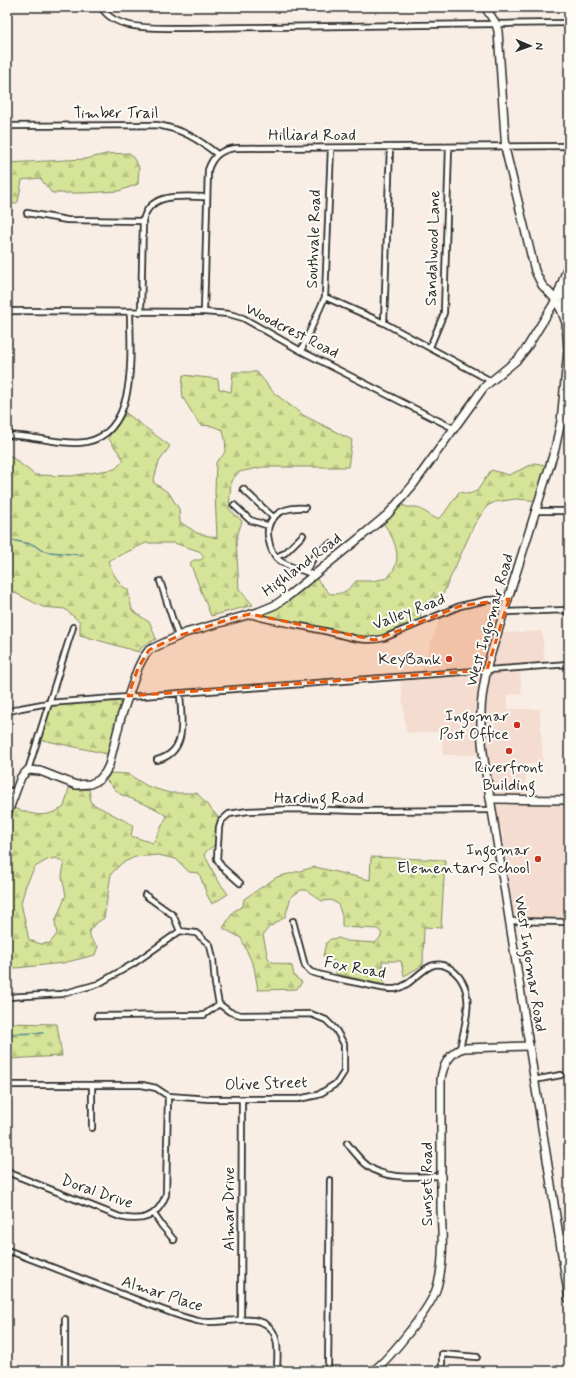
<svg xmlns="http://www.w3.org/2000/svg" width="576" height="1378" viewBox="0 0 576 1378" font-family="Mynerve,sans-serif">
  <style>
    .built { fill: #f4ddd0 }
    .forest { fill: url(#forest-firs); stroke: #808862; fill-rule: evenodd }
    .lines { fill: none; stroke-linecap: round; stroke-linejoin: round }
    .stream { stroke: #5a8993; stroke-width: 1.5 }
    .street-casing { stroke: #2b2b2b; stroke-width: 8 }
    .secondary-casing { stroke: #2b2b2b; stroke-width: 10 }
    .primary-casing { stroke: #2b2b2b; stroke-width: 10 }
    .street { stroke: #fdfcf7; stroke-width: 4.5 }
    .secondary { stroke: #fdfcf7; stroke-width: 7 }
    .primary { stroke: #fdfcf7; stroke-width: 7 }
    .marked { fill: #e8590c; fill-opacity: 0.2; stroke: #e8590c; stroke-width: 3; stroke-dasharray: 8 5; stroke-linejoin: round }
    .poi-dot { fill: #c8321e; stroke: #fdfcf7; stroke-width: 1.5 }
    .labels { text-anchor: middle; dominant-baseline: central; stroke-width: 4; stroke-linejoin: round; paint-order: stroke }
    .street-label { font-size: 16px; fill: #2b2b2b; stroke: #fdfcf7 }
    .poi-label { font-size: 16px; fill: #2b2b2b; stroke: #fdfcf7; text-anchor: end }
  </style>
  <defs>
    <pattern id="forest-firs" width="22" height="20" patternUnits="userSpaceOnUse"><rect width="22" height="20" fill="#d5e498"/><path d="M5 1l3.5 6h-7zM16 11l3.5 6h-7z" fill="#b7c483"/></pattern>
  </defs>
  <rect width="100%" height="100%" fill="#f9eee5"/>
  <filter id="ink" filterUnits="userSpaceOnUse"><feTurbulence type="fractalNoise" baseFrequency=".025" numOctaves="2"/><feDisplacementMap in="SourceGraphic" scale="8" xChannelSelector="R" yChannelSelector="G"/><feConvolveMatrix kernelMatrix="1 2 1 2 8 2 1 2 1" color-interpolation-filters="sRGB"/></filter>
  <g filter="url(#ink)">
    <path class="built" d="M509 599 484 681V755H443L441 732 406 733 400 677 420 675 441 613 460 606Z
      M542 631 545 666 520 668 522 694 508 695V709H540L543 764H526L525 796H493L484 730V712L487 688 491 664 501 633Z
      M520 803 569 804V918L514 917 502 829 499 826 496 806Z"/>
    <path class="forest" d="M130 153 139 167 138 184 119 191 84 193H52L40 178 22 180 18 202 7 207V163L86 159 106 154Z
      M233 372H257L274 393 303 415 352 440 348 467H263L239 472 231 481 229 509 242 521 236 540 239 589 253 605 211 616 190 563 194 560H201L204 556 199 551 174 543H146L108 561 113 573 121 585 128 590 132 610 150 623 156 639 142 647 139 652 80 635V622L65 609 43 607 7 589V449L9 455 35 475 71 476 115 469 124 460 108 438 126 413 170 446 159 462 153 482 169 493 179 509 180 522 197 533 217 538 215 492 216 462C229 452 226 445 223 430L212 426 200 425 183 398 182 388 183 375 218 379 219 389 231 392Z
      M535 463 550 466 540 501 516 499 495 502 487 506 474 525 443 594 429 601 420 609 421 622 375 640 250 614 264 609 313 575 330 594C345 594 347 591 356 581H372L388 578C390 574 395 569 396 564 400 548 390 532 381 520L398 503 407 507H417L435 518H439L443 515 459 492 469 494 477 491 491 470 509 475Z
      M128 696 112 755 38 739 48 703Z
      M111 773 128 774 147 786 169 793H197L218 817 215 845 209 849 204 854 217 879 228 894 212 904 207 895 199 873 189 872 176 859 158 855 135 857 122 863 111 874 104 918 95 924 89 931 91 939 98 946 95 955 63 963 7 969V829L14 808C34 815 45 819 64 807L69 788 80 790 89 789 91 803 133 825 131 836 153 843 167 816 156 809 120 794 106 780ZM56 858 64 862 62 877 66 895 55 922 57 934 50 943 41 944 29 940 21 903 26 885 35 867 47 860Z
      M371 857 445 860 441 928 424 927 423 965 404 976 401 961H382L384 985 336 974V962L323 956 326 943 331 939 339 938 346 941 375 943 379 939 382 934 378 929 342 927V916L338 904 331 900 322 901 306 890H301L291 897 285 917 268 928 263 935 268 958 272 962 292 966 294 976 302 982 297 989 258 990 254 967 241 938 223 928 234 911 243 906 244 899 277 877 315 867 370 880Z
      M7 1023 57 1024 62 1056 7 1059Z"/>
    <g class="lines">
      <path class="stream" d="M7 539 34 545 41 550 49 552 82 555
        M7 1034 43 1033"/>
      <g class="street-casing">
        <path id="street" d="M101 7C117 33 160 27 187 28L569 23
          M7 126 157 125C182 129 198 139 217 154
          M27 213 67 220 143 221
          M325 297 384 323 491 381
          M7 311 204 312 229 314 243 318 301 351 455 429
          M141 312 143 221C149 191 184 197 207 197
          M204 312 208 170C213 155 222 149 237 148L569 146
          M384 323 390 147
          M430 347 444 313 449 147
          M301 351 325 297 331 148
          M561 421H569
          M7 435C16 436 25 436 34 438 51 440 69 445 86 442 139 432 130 351 130 312
          M243 489 274 518
          M234 505 250 520 269 526
          M305 508C283 506 263 517 269 541 270 548 274 556 279 560 289 568 302 569 313 575
          M537 511H569
          M276 557 285 553 303 535
          M306 571 316 553 330 544
          M160 581 178 636
          M505 612 569 610
          M251 615C274 622 297 625 320 630 341 634 363 644 384 638L460 606 487 600 509 599
          M7 712 21 708 48 703 569 664
          M157 760C189 752 181 718 180 693
          M28 770 73 627
          M7 790 15 792
          M240 883 222 867 217 859 219 827 221 821 229 814 248 811 294 809 360 811 492 810
          M145 895 173 915 180 931 196 933 210 945 213 959 215 984 219 1004
          M293 921 305 966 311 972C326 977 343 980 358 983 370 985 383 990 395 989 409 987 418 972 431 966 438 963 445 965 451 969 478 989 465 1022 460 1049
          M509 921 569 922
          M7 997 62 994 98 984 133 964 180 931
          M534 1080 561 1075
          M7 1085H142L156 1088 168 1096 209 1099H298L318 1095 337 1083 344 1072V1044L336 1030 326 1020 311 1014 241 1015 230 1012 219 1004 204 1015 97 1016
          M92 1128V1085
          M347 1143C353 1151 360 1160 368 1166 387 1181 418 1176 441 1176
          M7 1172 120 1217C142 1222 157 1218 166 1195L168 1096
          M154 1214 162 1226 174 1240
          M7 1250C50 1266 92 1283 135 1299 156 1307 176 1316 198 1321 216 1326 250 1313 267 1325 281 1335 277 1357 277 1371
          M241 1320 242 1099
          M65 1371V1319
          M328 1371 330 1180
          M442 1371V1354L477 1357"/>
      </g>
      <g class="secondary-casing">
        <path id="secondary" d="M490 799 569 800
          M7 815 21 777 28 770 40 771 76 785 90 784 99 780 105 773 109 765 121 717 138 668 143 658 149 650 185 633 258 612 275 605 288 596 357 540 388 514 413 485 484 387 518 359 526 349 556 300 569 263
          M373 1371C390 1358 431 1308 437 1287 445 1262 442 1234 441 1208 441 1166 441 1123 441 1080 442 1067 450 1051 464 1048L529 1046"/>
      </g>
      <g class="primary-casing">
        <path id="primary" d="M485 7 496 24 498 31 506 152 535 271 542 285 556 300 562 312 566 323 568 350 561 421 555 449 488 663C485 680 481 695 481 712 480 745 487 778 492 810L569 1299
          M565 275 563 293 565 313"/>
      </g>
      <use href="#street" class="street"/>
      <use href="#secondary" class="secondary"/>
      <use href="#primary" class="primary"/>
    </g>
  </g>
  <path class="marked" d="M509 599 487 670 128 696 138 668 149 650 178 636 233 618 250 614 375 640 460 606Z"/>
  <g class="poi-dot">
    <circle cx="449" cy="659" r="4"/>
    <circle cx="517" cy="725" r="4"/>
    <circle cx="509" cy="751" r="4"/>
    <circle cx="538" cy="859" r="4"/>
  </g>
  <g class="labels">
    <g class="street-label">
      <text x="116" y="113">Timber Trail</text>
      <text x="312" y="135">Hilliard Road</text>
      <text transform="translate(314 239) rotate(-88)">Southvale Road</text>
      <text transform="translate(433 248) rotate(-88)">Sandalwood Lane</text>
      <text transform="translate(292 331) rotate(27)">Woodcrest Road</text>
      <text transform="translate(302 565) rotate(-37)">Highland Road</text>
      <text transform="translate(409 612) rotate(-21)">Valley Road</text>
      <text transform="translate(490 620) rotate(-74)">West Ingomar Road</text>
      <text x="319" y="798">Harding Road</text>
      <text transform="translate(530 964) rotate(81)">West Ingomar Road</text>
      <text transform="translate(355 968) rotate(11)">Fox Road</text>
      <text transform="translate(266 1084) rotate(-2)">Olive Street</text>
      <text transform="translate(427 1184) rotate(-90)">Sunset Road</text>
      <text transform="translate(97 1192) rotate(19)">Doral Drive</text>
      <text transform="translate(229 1209) rotate(-90)">Almar Drive</text>
      <text transform="translate(162 1294) rotate(18)">Almar Place</text>
    </g>
    <g class="poi-label">
      <text x="441" y="659">KeyBank</text>
      <text x="509" y="716">Ingomar<tspan x="509" dy="18">Post Office</tspan></text>
      <text x="509" y="767" text-anchor="middle">Riverfront<tspan x="509" dy="18">Building</tspan></text>
      <text x="530" y="850">Ingomar<tspan x="530" dy="18">Elementary School</tspan></text>
    </g>
  </g>
  <rect width="576" height="1378" fill="none" stroke="#fdfcf7" stroke-width="24"/>
  <rect x="12" y="12" width="552" height="1354" fill="none" stroke="#2b2b2b" stroke-width="1.5" filter="url(#ink)"/>
  <g transform="translate(530 46) rotate(92)" stroke="#fdfcf7" stroke-width="3" paint-order="stroke">
  <path d="M0-3L7 15L0 10L-7 15Z" fill="#2b2b2b"/>
  <text y="-6" font-size="11" font-weight="bold" text-anchor="middle" fill="#2b2b2b">N</text>
  </g>
</svg>
